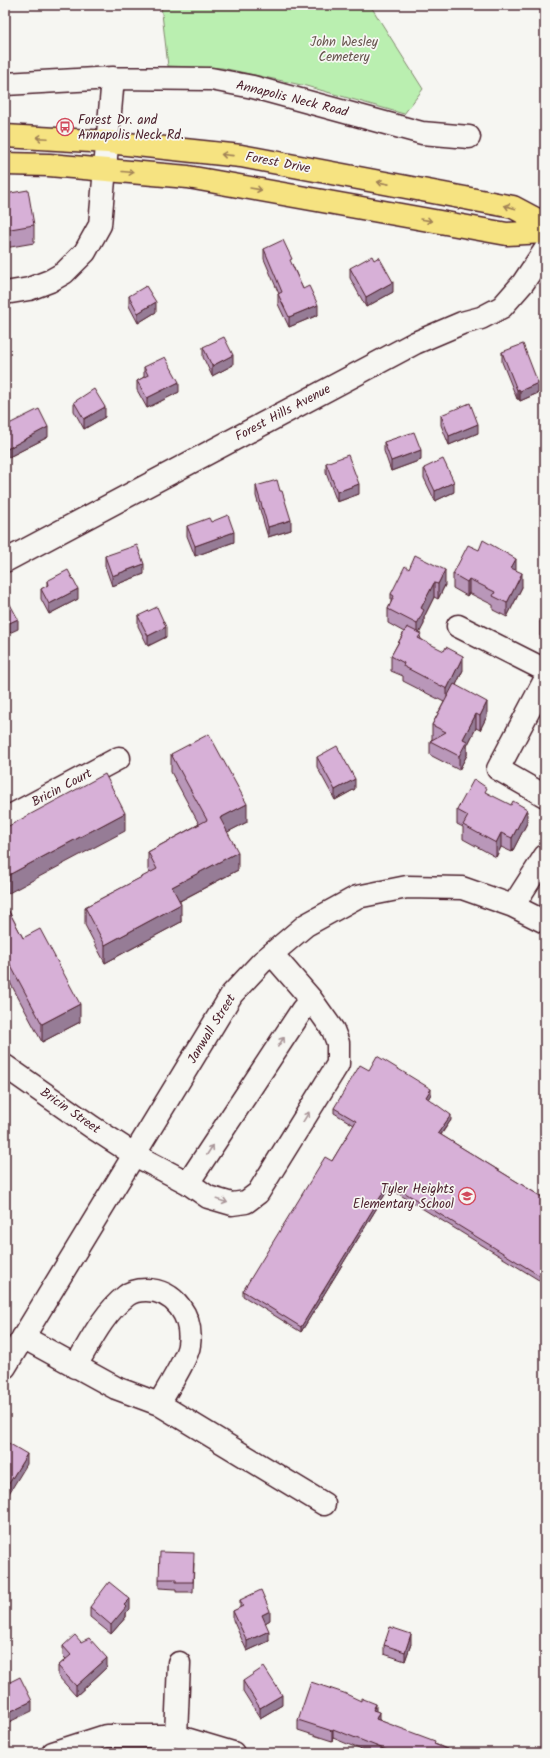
<svg xmlns="http://www.w3.org/2000/svg" width="550" height="1758" viewBox="0 0 550 1758" font-family="Kalam,sans-serif">
  <style>
    .green { fill: #baefb0; stroke: #82876e }
    .lines { fill: none; stroke-linecap: round; stroke-linejoin: round }
    .minor-casing { stroke: #4a1f2b; stroke-width: 25 }
    .major-casing { stroke: #4a1f2b; stroke-width: 25 }
    .minor { stroke: #f6f6f2; stroke-width: 22 }
    .major { stroke: #f6e381; stroke-width: 22 }
    .wall { fill: #b997b9; stroke: #4a1f2b }
    .shaded-wall { fill: #967b96; stroke: #4a1f2b }
    .building { fill: #d7b0d7; stroke: #4a1f2b }
    .oneway { stroke: #a08156 }
    .oneway2 { stroke: #a99598 }
    .labels { text-anchor: middle; dominant-baseline: central; stroke-width: 3.5; stroke-linejoin: round; paint-order: stroke }
    .park-label { font-size: 13px; fill: #66534c; stroke: #f6f6f2 }
    .street-label { font-size: 13px; fill: #4a1f2b; stroke: #f6f6f2 }
    .poi-label { font-size: 13px; fill: #4a1f2b; stroke: #f6f6f2; text-anchor: start }
  </style>
  <rect width="100%" height="100%" fill="#f6f6f2"/>
  <filter id="ink" filterUnits="userSpaceOnUse"><feTurbulence type="fractalNoise" baseFrequency=".025" numOctaves="2"/><feDisplacementMap in="SourceGraphic" scale="8" xChannelSelector="R" yChannelSelector="G"/><feConvolveMatrix kernelMatrix="1 2 1 2 8 2 1 2 1" color-interpolation-filters="sRGB"/></filter>
  <g filter="url(#ink)">
    <path class="green" d="M161 5H370L423 89 404 114 306 86 222 68 168 66Z"/>
    <g class="lines">
      <g class="minor-casing">
        <path id="minor" d="M5 84 113 78 211 79 253 87 422 133 469 137
          M5 293 29 289 50 281 64 273 85 252 100 225 113 78
          M5 561 415 343 462 323 481 318 502 307 523 283 545 250
          M458 626 545 670
          M545 680 498 769 545 796
          M5 819 119 758
          M513 906 545 856
          M5 1066 92 1127 135 1155 188 1183 208 1197 232 1204 246 1202 258 1193 338 1064V1043L333 1030 311 999
          M188 1183 302 1010 311 999 272 954
          M23 1337 116 1388 159 1404 324 1504
          M5 1367 232 994 262 962 306 925 357 897 407 887 462 888 513 906 545 922
          M75 1367C90 1342 103 1314 126 1296 132 1291 140 1290 146 1290 175 1290 193 1317 189 1345 188 1357 166 1391 159 1404
          M176 1736 179 1663
          M53 1753 106 1736H176L233 1753"/>
      </g>
      <g class="major-casing">
        <path id="major" d="M5 136 108 142 241 156 513 207 545 224
          M5 164 49 165 188 177 507 234 545 232"/>
      </g>
      <use href="#minor" class="minor"/>
      <use href="#major" class="major"/>
    </g>
    <path class="wall" d="M5 194 34 225V243L5 248Z
      M264 249 292 264 303 289 318 315 289 327 278 304V294H279L264 259Z
      M350 268 393 292 366 307 350 278Z
      M129 296 156 312 138 323 129 306Z
      M203 347 233 365 212 376 203 357Z
      M502 352 538 393 520 401 519 399H517L502 362Z
      M144 367 179 392 147 408 137 390V381L144 377Z
      M74 402 105 417 84 429 74 411Z
      M441 415 478 433 449 445 441 425Z
      M5 426 48 437 7 458 6 456 5 457Z
      M384 442 421 460 391 471 384 451Z
      M326 463 359 494 337 502 326 473Z
      M424 468 454 492 435 501 424 478Z
      M256 486 280 491 291 530 268 537 256 496Z
      M187 526 234 542 195 556 187 536Z
      M105 556 144 574 112 586 105 566Z
      M409 569 445 585 438 599 434 597 424 617V624L419 633 421 639 463 670 456 685 487 716 480 730 476 728 467 746V755L459 770 430 755V741L432 739V725L444 702 403 681V676L391 671V656L404 632 388 623V609L391 603V594Z
      M516 570 522 587 507 617 493 610V605L469 593 467 596 453 588V574Z
      M47 581 78 599 49 614 41 599V589L47 586Z
      M545 612V639L540 636V622Z
      M138 616 166 637 148 646 138 626Z
      M171 754 247 822 227 832 238 870 180 901 181 922 105 963 85 925V907L150 873 148 870V852L199 824 171 772Z
      M317 757 355 789 335 800 317 767Z
      M487 793 527 823 512 852 501 847 496 857 463 839V827L457 824V810Z
      M5 904 23 938 80 1022 42 1042 5 973Z
      M369 1070 431 1094 428 1099 451 1120 441 1135 545 1199 542 1282 389 1188 301 1332 243 1296V1291L332 1161 354 1125 334 1113V1108Z
      M194 1563 193 1592H176V1589L159 1588V1579Z
      M240 1600 270 1620 265 1623 269 1641 247 1651 233 1620V1611L240 1608Z
      M90 1607 130 1609 126 1613V1617L111 1634 90 1617Z
      M81 1642 107 1667 76 1696 58 1676V1666L66 1659 63 1656V1646Z
      M411 1644 405 1661 384 1654V1645Z
      M243 1681 282 1705 260 1718 243 1691Z
      M361 1701 376 1711 379 1720 456 1753H369L333 1738 332 1741 298 1730V1720Z"/>
    <path class="shaded-wall" d="M393 282V292L366 307V297Z
      M156 302V312L138 323V313Z
      M318 305V315L289 327V317Z
      M233 355V365L212 376V366Z
      M179 382V392L147 408V398Z
      M538 383V393L520 401V391Z
      M519 389V399H517V390Z
      M105 407V417L84 429V419Z
      M478 424V433L449 445V436Z
      M48 427V437L7 458V449Z
      M6 446V456L5 457V447Z
      M421 450V460L391 471V461Z
      M454 482V492L435 501V491Z
      M359 484V494L337 502V492Z
      M291 520V530L268 537V527Z
      M234 532V542L195 556V546Z
      M516 559V573L511 568Z
      M144 564V574L112 586V576Z
      M445 570V585L438 599V584Z
      M522 573V587L507 617V603Z
      M469 579V593L467 596V582Z
      M434 583V597L424 617V624L417 638V624L421 608Z
      M78 589V599L49 614V604Z
      M18 619V629L5 635V625Z
      M166 627V637L148 646V636Z
      M463 656V670L447 704V689Z
      M487 702V716L480 730V716Z
      M476 714V728L467 746V755L459 770V756L463 739Z
      M355 779V789L335 800V790Z
      M247 804V822L220 836V818Z
      M527 809V823L512 852V838Z
      M125 813V831L5 895V877Z
      M501 833V847L496 857V843Z
      M238 852V870L172 905V887Z
      M181 904V922L105 963V945Z
      M80 1004V1022L42 1042V1024Z
      M431 1089V1094L426 1103V1097Z
      M451 1115V1120L438 1138V1133Z
      M6 1157V1175L5 1176V1158Z
      M389 1183V1188L301 1332V1327Z
      M545 1271V1276L542 1282V1277Z
      M27 1454V1464L5 1500V1490Z
      M130 1599V1609L126 1613V1617L111 1634V1625L124 1605Z
      M270 1611V1620L262 1625V1615Z
      M269 1631V1641L247 1651V1641Z
      M411 1634V1644L405 1661V1652Z
      M107 1658V1667L76 1696V1686Z
      M282 1695V1705L260 1718V1708Z
      M32 1701V1711L5 1724V1714Z
      M376 1704V1713L373 1710Z
      M379 1712V1722L376 1719Z
      M333 1729V1738L332 1741V1731Z"/>
    <path class="building" d="M28 190 34 225 5 230V194Z
      M283 240 292 259 290 260 303 289 309 286 318 305 289 317 278 294 282 292 264 249Z
      M372 256 374 260 379 257 393 282 366 297 350 268Z
      M146 286 156 302 138 313 129 296Z
      M224 337 233 355 212 366 203 347Z
      M523 344 538 383 520 391 519 389 517 390 502 352Z
      M165 357 179 382 147 398 137 381 148 375 144 367Z
      M94 389 105 407 84 419 74 402Z
      M470 403 478 424 449 436 441 415Z
      M39 409 48 427 7 449 6 446 5 447V426Z
      M414 432 421 450 391 461 384 442Z
      M348 455 359 484 337 492 326 463Z
      M443 459 454 482 435 491 424 468Z
      M277 480 280 491H282L291 520 268 527 256 486Z
      M228 515 234 532 195 546 187 526 209 518 211 522Z
      M483 540 516 559 511 568 522 573 507 603 493 596 495 592 469 579 467 582 453 574 468 545 479 550Z
      M137 545 144 564 112 576 105 556Z
      M415 555 445 570 438 584 434 583 421 608 424 610 417 624 388 609 394 596 391 594 405 566 409 569Z
      M68 570 78 589 49 604 41 589 48 585 47 581Z
      M5 595 18 619 5 625Z
      M157 607 166 627 148 636 138 616Z
      M545 612V625L540 622Z
      M407 627 421 634 418 638 444 651 446 647 463 656 447 689 403 666 404 663 391 656Z
      M454 684 487 702 480 716 476 714 463 739 467 741 459 756 430 741 446 732 432 725Z
      M209 734 247 804 220 818 238 852 172 887 181 904 105 945 85 907 157 869 148 852 207 820 171 754Z
      M337 746 355 779 335 790 317 757Z
      M105 774 125 813 5 877V828Z
      M474 779 487 788 485 792 511 805 513 801 527 809 512 838 501 833 496 843 463 825 468 816 457 810Z
      M5 904 23 938 40 929 80 1004 42 1024 5 955Z
      M377 1056 431 1089 426 1097 451 1115 438 1133 545 1199V1271L542 1277 389 1183 301 1327 243 1291 325 1157 332 1161 356 1121 334 1108 360 1065 369 1070Z
      M5 1441 27 1454 5 1490Z
      M160 1552 194 1553 193 1582H176V1579H159Z
      M109 1582 130 1599 124 1605 126 1607 111 1625 90 1607Z
      M261 1590 270 1611 262 1615 269 1631 247 1641 233 1611 243 1606 240 1600Z
      M390 1627 411 1634 405 1652 384 1645Z
      M75 1635 81 1642 89 1638 107 1658 76 1686 58 1666 71 1655 63 1646Z
      M264 1667 282 1695 260 1708 243 1681Z
      M6 1673 10 1682 20 1677 32 1701 5 1714V1674Z
      M311 1682 344 1693 361 1701V1698L376 1704 373 1710 379 1712 376 1719 435 1741 434 1744 456 1753H394L333 1729 332 1731 298 1720Z"/>
    <defs><path id="oneway-shaft" d="M-6 0H5M1.5-3L5.5 0L1.5 3" fill="none" stroke-width="1.6" stroke-linecap="round" stroke-linejoin="round"/></defs>
    <g class="oneway">
      <use href="#oneway-shaft" transform="translate(42 138) rotate(-177)"/>
      <use href="#oneway-shaft" transform="translate(227 155) rotate(-174)"/>
      <use href="#oneway-shaft" transform="translate(128 172) rotate(5)"/>
      <use href="#oneway-shaft" transform="translate(383 183) rotate(-169)"/>
      <use href="#oneway-shaft" transform="translate(256 189) rotate(10)"/>
      <use href="#oneway-shaft" transform="translate(510 207) rotate(-164)"/>
      <use href="#oneway-shaft" transform="translate(426 220) rotate(10)"/>
    </g>
    <g class="oneway2">
      <use href="#oneway-shaft" transform="translate(281 1042) rotate(-57)"/>
      <use href="#oneway-shaft" transform="translate(306 1117) rotate(-58)"/>
      <use href="#oneway-shaft" transform="translate(210 1150) rotate(-57)"/>
      <use href="#oneway-shaft" transform="translate(222 1201) rotate(17)"/>
    </g>
  </g>
  <defs>
    <g id="bus-ring" transform="scale(0.9)"><circle r="9.5" fill="#f6f6f2" stroke="#d1495b" stroke-width="1.5"/><path d="M-5-6H5V4H4V6H2V4H-2V6H-4V4H-5ZM-3.5-4V0h7V-4ZM-3.5 1.2v1.5H-2V1.2ZM2 1.2v1.5H3.5V1.2Z" fill="#d1495b"/></g>
    <g id="school-ring" transform="scale(0.9)"><circle r="9.5" fill="#f6f6f2" stroke="#d1495b" stroke-width="1.5"/><path d="M0-5L7-2L0 1L-7-2ZM-4 1L0 2.5L4 1V4Q0 6-4 4Z" fill="#d1495b"/></g>
  </defs>
  <g fill-rule="evenodd">
    <use href="#bus-ring" x="65" y="127"/>
    <use href="#school-ring" x="467" y="1196"/>
  </g>
  <g class="labels">
    <g class="park-label">
      <text x="344" y="42">John Wesley<tspan x="344" dy="15">Cemetery</tspan></text>
    </g>
    <g class="street-label">
      <text transform="translate(292 99) rotate(14)">Annapolis Neck Road</text>
      <text transform="translate(278 163) rotate(11)">Forest Drive</text>
      <text transform="translate(283 413) rotate(-28)">Forest Hills Avenue</text>
      <text transform="translate(62 788) rotate(-28)">Bricin Court</text>
      <text transform="translate(212 1029) rotate(-58)">Janwall Street</text>
      <text transform="translate(70 1111) rotate(35)">Bricin Street</text>
    </g>
    <g class="poi-label">
      <text x="78" y="120">Forest Dr. and<tspan x="78" dy="15">Annapolis Neck Rd.</tspan></text>
      <text x="454" y="1189" text-anchor="end">Tyler Heights<tspan x="454" dy="15">Elementary School</tspan></text>
    </g>
  </g>
  <rect width="550" height="1758" fill="none" stroke="#f6f6f2" stroke-width="20"/>
  <rect x="10" y="10" width="530" height="1738" fill="none" stroke="#4a1f2b" stroke-width="1.5" filter="url(#ink)"/>
</svg>
